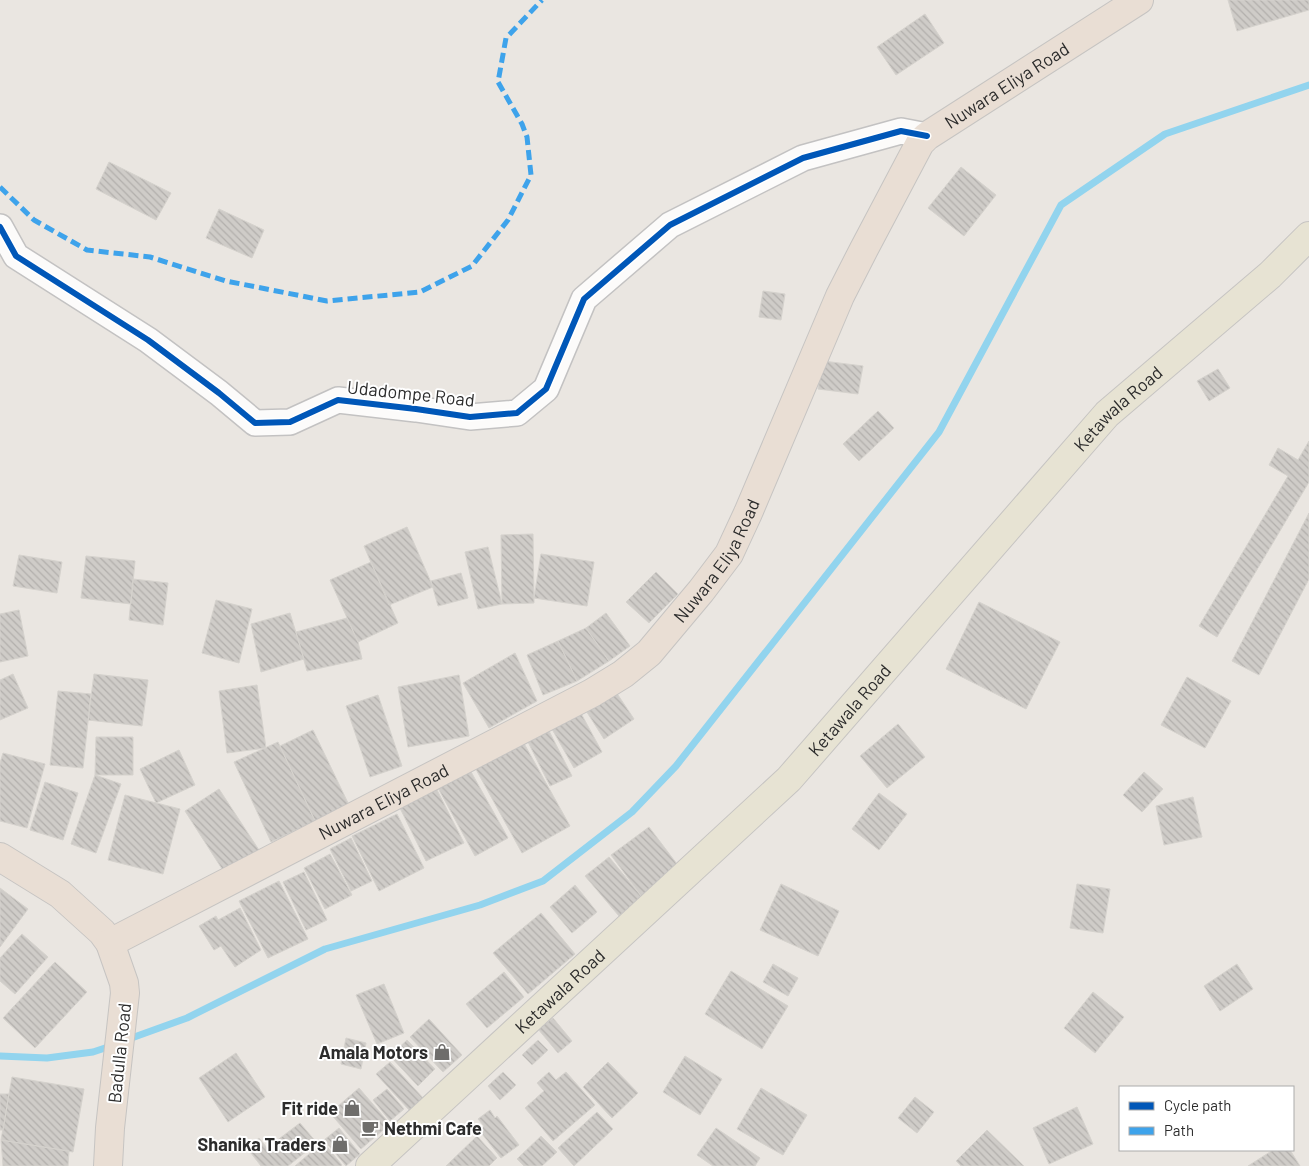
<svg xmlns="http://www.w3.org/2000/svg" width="1309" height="1166" viewBox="0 0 1309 1166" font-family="Barlow,sans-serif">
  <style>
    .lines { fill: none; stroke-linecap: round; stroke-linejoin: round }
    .stream { stroke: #92d4ee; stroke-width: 7 }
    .building { fill: url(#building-back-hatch); stroke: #d5d2cd }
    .minor-casing { stroke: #c3c2c2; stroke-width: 28 }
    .major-casing { stroke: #c6c4c2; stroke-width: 30 }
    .highway-casing { stroke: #c6c4c2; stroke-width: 30 }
    .minor { stroke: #fcfbfa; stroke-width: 25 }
    .major { stroke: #e7e3d3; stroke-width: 28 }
    .highway { stroke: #e9ded4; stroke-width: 28 }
    .quiet { stroke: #3ea3eb; stroke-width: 5; stroke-dasharray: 10 5; stroke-linecap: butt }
    .cycleway-casing { stroke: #fff; stroke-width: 9 }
    .cycleway { stroke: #0057b8; stroke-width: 6 }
    .labels { text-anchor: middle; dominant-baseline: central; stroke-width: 4; stroke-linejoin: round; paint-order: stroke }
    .street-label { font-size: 18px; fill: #2c2c2c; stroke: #fff }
    .poi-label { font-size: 18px; font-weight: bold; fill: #2c2c2c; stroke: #fff; text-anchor: end }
  </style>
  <defs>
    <pattern id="building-back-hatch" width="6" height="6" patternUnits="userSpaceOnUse" patternTransform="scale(1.25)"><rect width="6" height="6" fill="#cfccc8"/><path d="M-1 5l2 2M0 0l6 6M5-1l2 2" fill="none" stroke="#b2afac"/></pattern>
  </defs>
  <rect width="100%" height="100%" fill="#eae6e1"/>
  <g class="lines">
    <path class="stream" d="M126 1040 187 1018 325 949 480 905 543 881 632 812 676 766 939 432 1061 205 1165 134 1309 85
      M0 1056 47 1058 93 1052 114 1045"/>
  </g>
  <path class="building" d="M1228 0H1309V10L1237 31Z
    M925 14 944 43 896 75 877 47Z
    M109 162 171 193 156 220 96 189Z
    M961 167 996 195 964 236 928 208Z
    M219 209 264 230 252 258 206 238Z
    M763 291 785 294 781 320 759 317Z
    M823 361 863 366 858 394 818 389Z
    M1218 369 1230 388 1209 401 1197 381Z
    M878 411 894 428 859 461 843 444Z
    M1309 441V482L1217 637 1199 626 1288 476 1269 465 1278 448 1298 460Z
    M1309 513V579L1259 675 1232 661Z
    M407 527 433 587 389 605 364 546Z
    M533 534 534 603 502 604 501 535Z
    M488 547 502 604 478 609 465 552Z
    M541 554 594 562 587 606 534 598Z
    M19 555 62 562 57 593 13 586Z
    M86 556 135 561 131 604 81 598Z
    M371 562 398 623 358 642 330 580Z
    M656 572 678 594 649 623 626 602Z
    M461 573 468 598 438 606 431 581Z
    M133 579 168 583 163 625 129 620Z
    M216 600 252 609 239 663 202 653Z
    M979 602 1060 642 1026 709 946 669Z
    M19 610 28 656 0 662V614Z
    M290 613 304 659 261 672 251 624Z
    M606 613 630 646 609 661 586 628Z
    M347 618 358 642 362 659 307 671 296 632Z
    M586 628 609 661 577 681 558 641Z
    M558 641 577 681 543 695 527 655Z
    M515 653 537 701 489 728 463 683Z
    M13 674 28 708 0 720V680Z
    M94 674 148 680 142 726 88 720Z
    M459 675 469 736 408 747 398 687Z
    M1187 677 1231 701 1205 748 1161 725Z
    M257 685 266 748 227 753 219 691Z
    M612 686 634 719 604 739 583 706Z
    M58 691 91 694 83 768 50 765Z
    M378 695 402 766 370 777 346 706Z
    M577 706 602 752 574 768 548 722Z
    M545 723 572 776 550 786 524 734Z
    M898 724 925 757 887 788 860 756Z
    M313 730 349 805 315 821 280 746Z
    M96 737H133V775H95Z
    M521 738 570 826 522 853 473 764Z
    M278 742 315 821 271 842 234 762Z
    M179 750 195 785 156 803 140 769Z
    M3 753 45 764 27 828 0 821V763Z
    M470 770 508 838 475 856 438 788Z
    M1144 772 1163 789 1142 812 1123 795Z
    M95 775 121 784 96 853 71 844Z
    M45 782 78 793 63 840 30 830Z
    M435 786 464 843 426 861 398 804Z
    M219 789 259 850 224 872 185 811Z
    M879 793 907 814 879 850 852 829Z
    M125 795 180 809 163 874 108 860Z
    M1193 797 1202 837 1164 845 1156 806Z
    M397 814 424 868 379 891 352 836Z
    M649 827 680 868 642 897 611 855Z
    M351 838 372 881 351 891 330 849Z
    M330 854 352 895 325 909 304 868Z
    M609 857 642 897 619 916 585 876Z
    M304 872 327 920 306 930 283 882Z
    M279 881 308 939 268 958 239 901Z
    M781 884 839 911 818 956 760 930Z
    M1077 884 1110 889 1103 933 1070 928Z
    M575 885 597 912 572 933 550 907Z
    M0 888 28 909 0 947Z
    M240 908 261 950 235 967 221 946 214 950 199 926 216 916 218 920Z
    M541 913 575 954 528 994 493 953Z
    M22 934 48 957 15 994 0 981V958Z
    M55 962 87 992 35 1048 3 1018Z
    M773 964 798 978 788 996 763 982Z
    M1237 964 1253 989 1220 1011 1204 986Z
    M731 971 788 1006 762 1049 705 1014Z
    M504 972 524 997 487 1028 466 1004Z
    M384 984 404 1033 377 1044 356 995Z
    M1093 992 1124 1017 1095 1053 1064 1028Z
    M553 1018 572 1041 558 1053 538 1029Z
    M429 1019 462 1055 443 1072 410 1037Z
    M346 1038 366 1043 361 1069 341 1064Z
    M407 1040 435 1069 418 1086 390 1056Z
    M538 1040 548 1050 532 1065 522 1055Z
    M236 1053 265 1097 228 1122 199 1078Z
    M685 1056 722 1079 700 1115 663 1092Z
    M390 1062 424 1099 410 1111 376 1074Z
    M608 1062 638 1093 612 1118 583 1087Z
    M503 1072 516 1085 500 1100 488 1086Z
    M549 1072 556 1080 566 1072 595 1105 553 1141 525 1108 544 1091 537 1083Z
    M12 1077 84 1089 73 1152 1 1140Z
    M359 1088 390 1124 361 1149 330 1113Z
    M761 1088 807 1115 783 1155 737 1129Z
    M387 1089 404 1109 390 1121 373 1100Z
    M0 1094H9L3 1130H0Z
    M915 1097 934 1112 917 1133 898 1118Z
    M1077 1107 1093 1144 1049 1164 1033 1128Z
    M490 1110 495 1118 497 1116 519 1145 501 1158 479 1130 484 1126 478 1119Z
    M597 1112 613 1129 574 1166 558 1148Z
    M300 1123 317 1143 288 1166H261L247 1148 259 1138 267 1148Z
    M339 1128 360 1154 346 1166 324 1140Z
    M716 1128 760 1158 755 1166H713L697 1155Z
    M987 1130 1024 1166H961L956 1161Z
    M477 1136 497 1158 489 1166H446Z
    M541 1136 557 1152 542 1166H524L517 1159Z
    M1 1140 69 1151 68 1166H3Z
    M323 1142 342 1165 341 1166H295Z
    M1273 1150H1290L1300 1166H1248Z"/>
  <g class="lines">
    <g class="minor-casing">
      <path id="minor" d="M0 227 16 256 148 340 219 393 255 423 290 422 338 400 416 409 470 417 517 413 546 389 584 299 670 225 803 158 901 131 927 136"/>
    </g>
    <g class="major-casing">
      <g id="major">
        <path id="s1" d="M370 1166 789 779 1107 414 1270 275 1309 236"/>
      </g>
    </g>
    <g class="highway-casing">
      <g id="highway">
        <path d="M0 857 60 894 102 932 110 943 124 983 125 993 110 1128 108 1166"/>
        <path id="s2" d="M110 943 592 693 623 674 649 653 701 591 729 554 748 513 840 296 864 249 920 143 927 136 1139 0"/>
      </g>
    </g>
    <use href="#minor" class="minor"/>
    <use href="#major" class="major"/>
    <use href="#highway" class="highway"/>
    <path class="quiet" d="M0 187 34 220 87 250 150 257 226 281 327 301 420 292 472 266 508 220 531 175 527 137 522 124 498 82 506 38 542 0"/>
    <g class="cycleway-casing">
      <path id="cycleway" d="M0 227 16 256 148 340 219 393 255 423 290 422 338 400 416 409 470 417 517 413 546 389 584 299 670 225 803 158 901 131 927 136"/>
    </g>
    <use href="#cycleway" class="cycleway"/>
  </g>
  <defs>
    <g id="shop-bare" transform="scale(1.35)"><path d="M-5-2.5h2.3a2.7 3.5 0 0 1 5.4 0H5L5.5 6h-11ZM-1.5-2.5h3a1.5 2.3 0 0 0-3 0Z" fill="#6e6d6b" stroke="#fff" stroke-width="2.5" paint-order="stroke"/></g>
    <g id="cafe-bare" transform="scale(1.35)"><path d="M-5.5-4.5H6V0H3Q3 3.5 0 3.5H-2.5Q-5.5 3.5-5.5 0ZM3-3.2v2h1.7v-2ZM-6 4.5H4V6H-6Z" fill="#6e6d6b" stroke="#fff" stroke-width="2.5" paint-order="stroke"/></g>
  </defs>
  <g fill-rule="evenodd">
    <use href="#shop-bare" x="442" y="1052"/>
    <use href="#shop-bare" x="352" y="1108"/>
    <use href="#cafe-bare" x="370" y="1128"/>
    <use href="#shop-bare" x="340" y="1144"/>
  </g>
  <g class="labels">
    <g class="street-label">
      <text stroke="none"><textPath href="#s2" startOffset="1298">Nuwara Eliya Road</textPath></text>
      <text transform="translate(411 393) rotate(6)">Udadompe Road</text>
      <text stroke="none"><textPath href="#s1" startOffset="1066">Ketawala Road</textPath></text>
      <text stroke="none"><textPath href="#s2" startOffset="728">Nuwara Eliya Road</textPath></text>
      <text stroke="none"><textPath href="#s1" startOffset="662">Ketawala Road</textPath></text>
      <text stroke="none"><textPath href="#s2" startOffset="308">Nuwara Eliya Road</textPath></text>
      <text stroke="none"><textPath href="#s1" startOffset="258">Ketawala Road</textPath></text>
      <text transform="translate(119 1053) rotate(-84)">Badulla Road</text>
    </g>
    <g class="poi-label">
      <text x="428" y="1052">Amala Motors</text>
      <text x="338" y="1108">Fit ride</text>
      <text x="384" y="1128" text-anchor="start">Nethmi Cafe</text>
      <text x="326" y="1144">Shanika Traders</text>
    </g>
  </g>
  <rect x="1119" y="1086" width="175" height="65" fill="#ffffff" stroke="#ababab"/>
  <rect x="1129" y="1102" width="25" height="8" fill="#0057b8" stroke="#ababab"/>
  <text x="1164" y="1111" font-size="15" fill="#2c2c2c">Cycle path</text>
  <rect x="1129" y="1127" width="25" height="8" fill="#3ea3eb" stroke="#ababab"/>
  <text x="1164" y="1136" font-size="15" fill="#2c2c2c">Path</text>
</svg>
